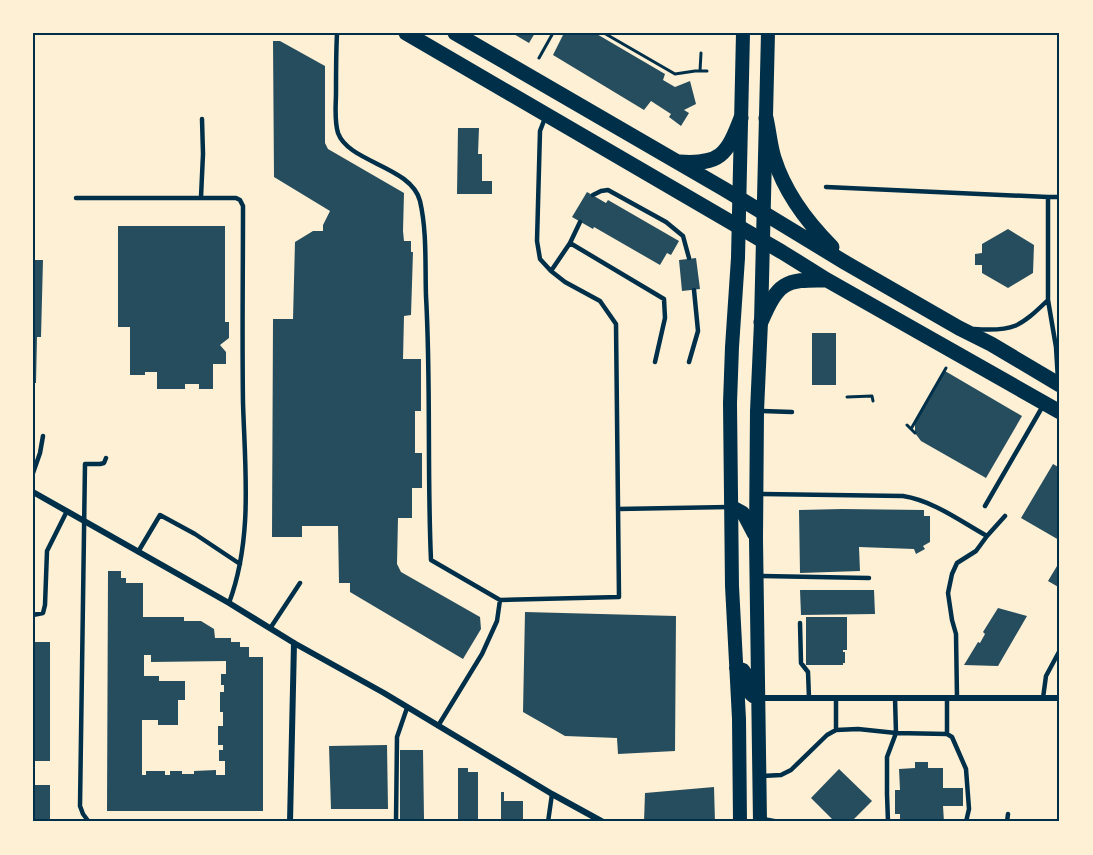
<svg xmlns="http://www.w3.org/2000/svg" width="1093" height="855" viewBox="0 0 1093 855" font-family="'Golos Text',sans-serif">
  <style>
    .building { fill: #264d5e; fill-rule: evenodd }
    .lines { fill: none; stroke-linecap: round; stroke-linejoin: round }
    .path { stroke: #003049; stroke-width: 3 }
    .service { stroke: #003049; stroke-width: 4.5 }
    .minor { stroke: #003049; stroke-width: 6 }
    .primary { stroke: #003049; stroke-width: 14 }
    .trunk { stroke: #003049; stroke-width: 15 }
    .neatline { fill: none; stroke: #003049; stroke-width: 2 }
  </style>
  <rect width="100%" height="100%" fill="#fdf0d5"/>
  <path class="building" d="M512 33H535L529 43Z
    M564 33H595L665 74 663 80 675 87 690 81 696 104 684 110 689 113 681 126 669 117 671 114 651 101 644 110 553 55Z
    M273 41H280L325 66V143L328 149 404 193 403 231 404 241H411V252H413L411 315 404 316 403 359H421V411H415V453H422V488H412V518H398L397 564 401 572 480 617 481 629 463 659 350 592V583H339L338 526H302V537H272L273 319H293L295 242 313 231H323V225L330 211 274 177Z
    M458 128H479L478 154H482V181H492V194H457Z
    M587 192 606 203 608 200 679 241 671 255 667 253 660 265 594 227 593 229 572 217Z
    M118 226H225V322H229V338L220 345 226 352V364H213V389H199V384H185V389H157V372H145V375H130V327H118Z
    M1008 229 1034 245 1033 273 1008 288 982 273V265H975V254L982 253V244Z
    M696 258 700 289 682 291 679 260Z
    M33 260H43L41 337H37L36 383H33Z
    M812 333H836V385H812Z
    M945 371 1022 416 986 478 921 441 915 433V423Z
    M1053 464 1060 468V538L1059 540 1021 518Z
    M842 509 924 510V516H930V542L923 546 925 549 916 554 914 549 859 547 860 571 800 573 799 510Z
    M1060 561V588L1048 581Z
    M108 571H121V578H126V583H143V617H184V621H201L214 629 215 638H231V642H240V647H249V657H263V811H107ZM144 655H151V662L226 661V674H221V685H224V692H220V712H223V726H218V745H223V750H219V761H225V775H216V770L194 771V774H182V771H170V775H165V771H146V775H142V720H158V725H178V700H185V681H159V676H144Z
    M800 590H874L875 614 801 615Z
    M998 608 1027 616 998 666 964 665 978 642 980 643 985 634 983 632Z
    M525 612 676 616 675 751 618 754 617 738 565 736 523 712Z
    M806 617H847V650H843V652H845V663H843V665H806Z
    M33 642H50V761H33Z
    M387 745 388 809H331L329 746Z
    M400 750H423L424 819H400Z
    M915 762H928V768H943V788H963V806H943L944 822H900V814H895V790H900L899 769 915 768Z
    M458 768H468V772H478V822H458Z
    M839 769 872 801 851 822H835L811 798Z
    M33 785H50V822H33Z
    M714 787 715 822H644L645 793Z
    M501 792H504V801H523V822H501Z"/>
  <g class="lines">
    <path class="path" d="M604 33 675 74 695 71H707
      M539 58 553 33
      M700 71 701 53
      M847 397 872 396 873 401
      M907 425 915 433
      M911 429 946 368"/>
    <path class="service" d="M337 33C336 53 336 72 336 92 336 105 334 120 338 133 349 163 411 166 420 201 427 231 425 265 426 296 431 384 427 472 431 560L500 600 619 597 616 324 600 301 565 282 551 271 540 259 537 241 540 131 545 118
      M826 187 1048 197
      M593 195 601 191 608 190 666 222 683 236 689 258
      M201 197 203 154 202 119
      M76 198H236L240 200 243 206C243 272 242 337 243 403 245 469 253 539 229 603
      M570 243 580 222
      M551 271 570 243 664 299 665 318 655 362
      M974 329C1013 332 1020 327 1048 300
      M689 362 698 331 694 290
      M1058 380 1056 347 1048 300V197H1060
      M760 411 792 412
      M33 473 40 453 43 436
      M757 494 903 496C934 501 960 521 987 536
      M985 506 1044 404
      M618 509 729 507
      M138 552 160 515 195 534 240 564
      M758 576 869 578
      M33 615 43 613 45 605 47 551 67 511
      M800 623 801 663 808 672 809 698
      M271 627 300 583
      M957 698 956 634 952 620 948 593 952 574 957 563 976 551 987 536 1005 516
      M1043 698 1046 676 1060 650
      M438 726 482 654 497 621 500 600
      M836 730V698
      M947 734V698
      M760 776 781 775 791 770 827 735 836 730 858 729 896 733 947 734 952 737 966 769 969 809 966 822
      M763 819 779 822
      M89 822 83 814 80 806 85 464H100L104 463 106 458
      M396 822 397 737 407 708
      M548 822 552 794
      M888 822 887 794V757L896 733 895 698
      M1007 822 1008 814"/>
    <path class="minor" d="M33 492 229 603 294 643 384 693 552 794 603 822
      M759 698H1060
      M290 822 294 643"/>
    <path class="primary" d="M732 507 743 513 754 534
      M736 668 743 670C745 673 747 676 748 679 751 689 746 696 759 698
      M740 822 739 719 732 586 730 403 732 347 738 258 743 33
      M760 822 756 539 757 411 761 322 768 33"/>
    <path class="trunk" d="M406 33 782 252 827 280 1060 412
      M455 33 724 189 846 263 959 328 991 344 1060 385
      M766 118C769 131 770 145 774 158 785 193 807 222 832 247
      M679 162C720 165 727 155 741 118
      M761 322C778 283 784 279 826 280"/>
  </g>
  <rect width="1093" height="855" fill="none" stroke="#fdf0d5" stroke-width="69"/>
  <rect x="34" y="34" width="1024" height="786" class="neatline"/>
</svg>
